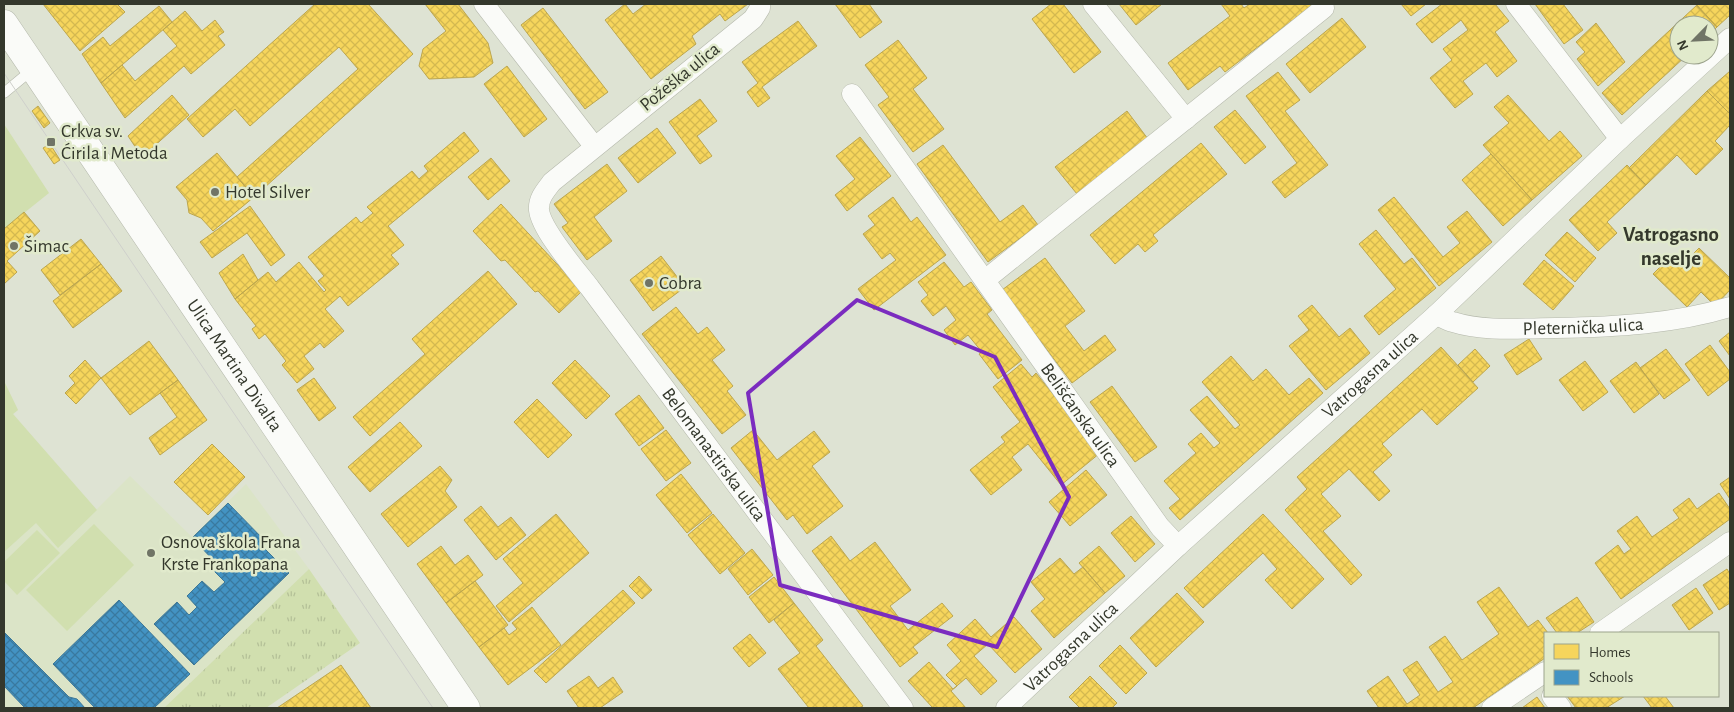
<svg xmlns="http://www.w3.org/2000/svg" width="1734" height="712" viewBox="0 0 1734 712" font-family="'Alegreya Sans',sans-serif">
  <style>
    .built { fill: #dbe4c7 }
    .grass { fill: url(#grass-tufts) }
    .green { fill: #d1dfaf }
    .homes { fill: url(#homes-cross-hatch); stroke: #bca64e }
    .schools { fill: url(#schools-cross-hatch); stroke: #3e7896 }
    .lines { fill: none; stroke-linecap: round; stroke-linejoin: round }
    .lane-casing { stroke: #b5b9ac; stroke-width: 11 }
    .street-casing { stroke: #b5b9ac; stroke-width: 21 }
    .secondary-casing { stroke: #b5b9ac; stroke-width: 29 }
    .lane { stroke: #fafbf8; stroke-width: 10 }
    .street { stroke: #fafbf8; stroke-width: 20 }
    .secondary { stroke: #fafbf8; stroke-width: 28 }
    .tram { stroke: #cfd0cc; stroke-width: 1 }
    .marked { fill: none; stroke: #7b2cbf; stroke-width: 4; stroke-linejoin: round }
    .poi-dot { fill: #707466; stroke: #e1eacc; stroke-width: 2 }
    .labels { text-anchor: middle; dominant-baseline: central; stroke-width: 5; stroke-linejoin: round; paint-order: stroke }
    .street-label { font-size: 19px; fill: #34382c; stroke: #e1eacc }
    .poi-label { font-size: 19px; fill: #34382c; stroke: #e1eacc; text-anchor: start }
    .quarter-label { font-size: 21px; font-weight: bold; fill: #34382c; stroke: #e1eacc }
  </style>
  <defs>
    <pattern id="grass-tufts" width="24" height="20" patternUnits="userSpaceOnUse" patternTransform="scale(1.25)"><rect width="24" height="20" fill="#d1dfaf"/><path d="M3 7l-1-3M5 7V3M7 7l1-3M15 17l-1-3M17 17v-4M19 17l1-3" fill="none" stroke="#b4c097"/></pattern>
    <pattern id="homes-cross-hatch" width="8" height="8" patternUnits="userSpaceOnUse" patternTransform="scale(1.25)"><rect width="8" height="8" fill="#f6d55c"/><path d="M0 0l8 8M0 8l8-8" fill="none" stroke="#d4b850"/></pattern>
    <pattern id="schools-cross-hatch" width="8" height="8" patternUnits="userSpaceOnUse" patternTransform="scale(1.25)"><rect width="8" height="8" fill="#4393c3"/><path d="M0 0l8 8M0 8l8-8" fill="none" stroke="#39799f"/></pattern>
  </defs>
  <rect width="100%" height="100%" fill="#dee3d3"/>
  <path class="built" d="M4 381 18 410 13 414 96 510 130 476 192 537 246 484 309 569 164 708H4Z"/>
  <path class="grass" d="M309 569 360 643 266 708H164Z"/>
  <path class="green" d="M4 124 49 193 4 229Z
    M4 381 18 410 13 414 97 510 58 548 36 523 4 552Z
    M94 524 134 565 67 631 26 590Z
    M37 530 60 553 17 595 4 581V562Z"/>
  <path class="homes" d="M43 4H117L125 12 80 51Z
    M315 4H368L413 54 254 197 237 177 358 69 339 47 250 126 235 109 203 137 187 119Z
    M425 4H458L488 43 493 63 474 77 429 79 419 66 423 49 446 31Z
    M625 4 633 14 646 4H748L725 21 720 14 692 36 696 44 651 79 605 20Z
    M835 4H869L882 22 860 38Z
    M1051 4H1063L1101 52 1074 73 1032 19Z
    M1119 4H1162L1136 25Z
    M1221 4H1241L1244 8 1250 4H1314L1225 72 1220 66 1188 90 1168 63 1230 16Z
    M1401 4H1426L1411 16Z
    M1442 4H1495L1509 21 1495 32 1517 61 1497 77 1486 63 1463 81 1473 94 1455 108 1430 78 1452 60 1443 49 1468 30 1461 20 1432 43 1416 24Z
    M1535 4H1563L1583 30 1564 44Z
    M1695 4H1730V15L1717 27Z
    M1697 5 1717 27 1709 35V25H1679V55H1687L1622 115 1602 93Z
    M159 6 172 22 101 83 82 54 103 37 110 46Z
    M543 8 608 92 585 109 521 25Z
    M185 11 202 31 215 20 224 32 218 36 225 45 191 74 184 66 125 118 101 83 122 65 135 81 177 46 163 30Z
    M1342 18 1366 47 1310 93 1286 64Z
    M798 21 817 46 762 87 770 98 758 107 747 92 758 83 742 62Z
    M1596 23 1625 62 1598 86 1577 59 1585 52 1576 42Z
    M898 40 927 78 913 89 944 129 913 152 878 105 889 97 865 65Z
    M507 66 547 119 524 137 484 84Z
    M1730 71V114L1707 91Z
    M1278 72 1300 100 1285 111 1328 165 1285 198 1272 182 1297 163 1246 96Z
    M1707 91 1730 114V125L1715 141 1723 149 1696 175 1677 155 1646 185 1629 168Z
    M172 95 189 115 142 157 128 136Z
    M1508 95 1549 141 1560 131 1582 156 1532 200 1483 145 1509 123 1494 107Z
    M700 99 717 121 697 136 712 156 700 164 669 122Z
    M38 106 50 123 44 128 32 111Z
    M1235 110 1266 147 1245 164 1214 127Z
    M1127 111 1148 139 1077 194 1055 167Z
    M657 128 676 153 638 183 618 158Z
    M464 132 479 151 388 226 404 245 391 255 399 264 348 306 340 296 325 309 344 331 324 348 320 343 304 356 314 369 297 383 282 365 286 361 265 334 259 339 252 329 256 326 235 299 268 272 276 282 299 262 324 292 326 290 318 281 324 276 308 257 356 217 361 223 373 213 367 207 412 171 419 179 428 171 424 166Z
    M860 137 891 176 847 211 835 195 855 179 836 156Z
    M1201 143 1227 174 1153 235 1158 241 1145 252 1138 244 1115 264 1090 235Z
    M50 144 60 160 54 164 43 148Z
    M943 145 1000 222 1023 205 1038 225 988 262 917 164Z
    M217 153 254 197 213 231 201 218 189 213 187 200 176 187Z
    M1491 154 1532 200 1503 226 1462 180Z
    M491 158 510 181 488 200 468 177Z
    M607 164 627 191 594 217 612 241 587 260 562 227 568 223 554 204Z
    M1627 165 1646 185 1607 222 1617 233 1598 251 1569 220Z
    M893 197 911 222 917 217 946 255 874 310 858 289 896 260 890 253 882 259 863 234 875 225 868 216Z
    M1394 197 1443 257 1460 243 1447 227 1467 211 1492 242 1439 286 1378 210Z
    M501 204 582 291 559 313 538 291 535 292 505 260 501 261 473 231Z
    M250 206 285 255 271 266 247 233 212 258 200 242Z
    M24 212 40 231 7 261 17 272 4 284V229Z
    M1376 230 1404 264 1412 258 1436 288 1379 335 1364 316 1396 289 1359 244Z
    M1567 232 1596 258 1575 282 1545 255Z
    M81 239 101 264 60 295 41 270Z
    M1699 248 1730 278V290L1715 306 1701 292 1687 307 1653 274 1670 257 1680 267Z
    M243 254 258 280 235 299 219 273Z
    M661 256 685 287 653 311 630 280Z
    M1045 258 1085 311 1065 326 1084 351 1105 335 1116 350 1072 383 1002 290Z
    M1544 260 1574 286 1553 310 1523 284Z
    M944 262 964 287 971 282 992 310 987 314 1022 360 998 379 979 354 982 352 968 335 955 345 944 330 956 320 946 306 933 316 921 301 928 295 918 282Z
    M101 264 122 291 73 328 53 301Z
    M488 271 517 304 370 436 353 417 425 354 412 339Z
    M1312 305 1339 337 1350 328 1370 353 1326 390 1289 346 1309 330 1298 316Z
    M676 307 698 334 707 327 725 350 712 360 733 386 727 391 746 415 722 434 642 334Z
    M1730 332V356L1719 341Z
    M1529 339 1542 359 1517 375 1504 355Z
    M149 341 178 380 130 415 101 378Z
    M1710 345 1730 372V379L1708 396 1685 364Z
    M1441 347 1478 388 1437 425 1422 409 1382 444 1392 455 1373 472 1390 491 1379 501 1349 469 1321 494 1341 516 1323 531 1362 575 1351 585 1285 510 1307 489 1297 477Z
    M1475 349 1490 366 1473 382 1458 365Z
    M1666 349 1690 380 1664 399 1640 368Z
    M1231 356 1253 381 1266 369 1289 395 1309 378 1323 393 1180 520 1169 508 1180 499 1164 481 1196 453 1188 444 1201 433 1214 448 1220 443 1190 410 1207 396 1235 429 1240 425 1202 382Z
    M85 360 101 378 76 404 65 393 75 383 69 376Z
    M575 360 610 396 586 419 552 383Z
    M1585 361 1608 392 1583 411 1559 380Z
    M1636 362 1659 394 1634 413 1610 381Z
    M1021 364 1032 377 1036 373 1100 453 1061 485 1028 444 1012 457 1022 470 991 495 970 470 1005 442 1001 437 1020 422 993 387Z
    M314 378 336 408 319 421 297 390Z
    M178 380 207 420 160 455 149 438 177 417 160 393Z
    M1112 386 1157 447 1135 462 1090 402Z
    M639 395 664 428 639 446 615 414Z
    M537 399 572 435 548 458 514 422Z
    M400 422 422 446 370 492 348 467Z
    M666 430 691 463 666 481 641 449Z
    M753 430 777 460 814 431 830 452 812 466 843 506 807 534 793 515 787 520 731 448Z
    M212 444 245 477 208 515 174 482Z
    M440 466 452 480 445 491 457 507 408 547 381 514Z
    M1086 470 1107 495 1070 526 1049 502Z
    M681 474 712 513 687 533 656 495Z
    M1730 477V499L1720 484Z
    M1719 493 1730 509V519L1621 599 1595 563 1618 545 1624 554 1631 549 1617 531 1637 516 1652 537 1679 518 1673 510 1689 498 1697 509Z
    M481 506 498 527 511 517 526 535 496 560 464 520Z
    M556 514 589 553 509 622 496 606 523 583 503 559Z
    M713 514 745 553 720 574 688 535Z
    M1263 514 1324 579 1292 609 1265 580 1277 569 1263 553 1203 608 1184 588Z
    M1131 516 1155 544 1135 562 1111 533Z
    M831 536 850 561 875 542 911 590 890 606 908 630 942 603 953 616 913 647 918 653 900 667 812 551Z
    M441 546 455 565 468 555 483 575 446 603 417 564Z
    M1099 546 1125 576 1105 593 1079 563Z
    M752 549 773 575 748 595 728 569Z
    M1060 558 1074 574 1083 567 1105 593 1054 638 1031 611 1045 599 1031 582Z
    M1727 569 1730 574V603L1719 610 1703 585Z
    M639 576 652 590 642 599 629 586Z
    M774 577 794 603 769 623 749 597Z
    M475 581 508 625 479 647 446 603Z
    M1499 587 1528 627 1538 620 1548 633H1545V658L1473 708H1379L1367 691 1388 676 1407 704 1420 695 1403 670 1417 661 1438 692 1453 682 1429 647 1445 636 1462 660 1499 634 1477 602Z
    M1696 588 1713 613 1689 630 1672 605Z
    M623 590 635 603 546 683 534 671Z
    M1177 593 1204 622 1156 667 1130 638Z
    M1577 597 1594 622 1577 633H1557L1546 618Z
    M794 603 823 640 816 646 863 706 859 708H809L778 669 800 653 774 620Z
    M532 607 561 645 508 685 479 647 504 628 509 635 517 629 512 623Z
    M1014 617 1042 649 1015 673 988 644 974 656 997 681 981 695 966 678 951 691 966 708H933L908 681 929 662 953 689 957 686 946 675 961 661 947 645 975 619 991 637Z
    M750 634 766 653 749 667 733 648Z
    M1120 645 1147 673 1126 694 1099 666Z
    M341 665 371 708H277Z
    M589 676 598 688 613 677 623 692 600 708H579L567 691Z
    M1090 676 1117 703 1112 708H1080L1069 697Z
    M1567 696H1625L1606 708H1576Z
    M1643 696H1665L1674 708H1652Z
    M1537 697 1545 708H1522Z"/>
  <path class="schools" d="M228 503 267 543 263 547 289 573 194 665 154 624 177 602 189 615 197 607 187 596 202 581 214 592 225 582 214 571 219 566 192 538Z
    M119 600 190 674 154 708H95L53 664Z
    M4 632 69 697 77 699 85 708H25L4 686Z"/>
  <g class="lines">
    <g class="lane-casing">
      <path id="lane" d="M4 93 33 69"/>
    </g>
    <g class="street-casing">
      <g id="street">
        <path d="M484 4 594 146"/>
        <path id="s1" d="M760 4V8L753 19 552 182C545 191 538 199 539 210 541 230 577 271 590 288L903 708"/>
        <path d="M1093 4 1186 119"/>
        <path d="M1516 4 1620 139"/>
        <path id="s2" d="M852 94 1160 527 1178 546"/>
        <path d="M985 280 1324 8"/>
        <path id="s3" d="M1436 315C1442 317 1447 321 1453 322 1484 332 1524 328 1556 328 1615 327 1674 324 1730 307"/>
        <path d="M1600 633 1730 542"/>
        <path d="M1552 696 1561 708"/>
        <path id="s4" d="M1006 708 1178 546 1436 315 1620 139 1730 38"/>
        <path d="M1492 708 1545 672"/>
      </g>
    </g>
    <g class="secondary-casing">
      <g id="secondary">
        <path id="s5" d="M4 24 466 708"/>
      </g>
    </g>
    <use href="#lane" class="lane"/>
    <use href="#street" class="street"/>
    <use href="#secondary" class="secondary"/>
    <path class="tram" d="M4 73 433 708"/>
  </g>
  <path class="marked" d="M857 300 995 357 1069 497 997 647 780 585 748 393Z"/>
  <g class="poi-dot">
    <rect x="46" y="137" width="10" height="10" rx="2.5"/>
    <circle cx="215" cy="192" r="5"/>
    <circle cx="14" cy="246" r="5"/>
    <circle cx="649" cy="283" r="5"/>
    <circle cx="151" cy="553" r="5"/>
  </g>
  <g class="labels">
    <g class="street-label">
      <text transform="translate(680 77) rotate(-39)">Požeška ulica</text>
      <text stroke="none"><textPath href="#s3" startOffset="149">Pleternička ulica</textPath></text>
      <text stroke="none"><textPath href="#s5" startOffset="412">Ulica Martina Divalta</textPath></text>
      <text stroke="none"><textPath href="#s4" startOffset="494">Vatrogasna ulica</textPath></text>
      <text stroke="none"><textPath href="#s2" startOffset="394">Belišćanska ulica</textPath></text>
      <text stroke="none"><textPath href="#s1" startOffset="609">Belomanastirska ulica</textPath></text>
      <text stroke="none"><textPath href="#s4" startOffset="89">Vatrogasna ulica</textPath></text>
    </g>
    <g class="poi-label">
      <text x="61" y="131">Crkva sv.<tspan x="61" dy="22">Ćirila i Metoda</tspan></text>
      <text x="225" y="192">Hotel Silver</text>
      <text x="24" y="246">Šimac</text>
      <text x="659" y="283">Cobra</text>
      <text x="161" y="542">Osnova škola Frana<tspan x="161" dy="22">Krste Frankopana</tspan></text>
    </g>
    <g class="quarter-label">
      <text x="1671" y="234">Vatrogasno<tspan x="1671" dy="24">naselje</tspan></text>
    </g>
  </g>
  <rect width="1734" height="712" fill="none" stroke="#34382c" stroke-width="10"/>
  <rect x="1544" y="632" width="175" height="65" fill="#e1eacc" stroke="#9ca38c"/>
  <rect x="1554" y="644" width="25" height="15" fill="#f6d55c" stroke="#9ca38c"/>
  <text x="1589" y="657" font-size="15" fill="#34382c">Homes</text>
  <rect x="1554" y="670" width="25" height="15" fill="#4393c3" stroke="#9ca38c"/>
  <text x="1589" y="682" font-size="15" fill="#34382c">Schools</text>
  <g transform="translate(1694 40) rotate(246)"><circle r="24" fill="#e1eacc" stroke="#9ca38c"/>
  <path d="M0-4L9 19L0 12L-9 19Z" fill="#707466"/>
  <text y="-8" font-size="14" font-weight="bold" text-anchor="middle" fill="#34382c">N</text>
  </g>
</svg>
